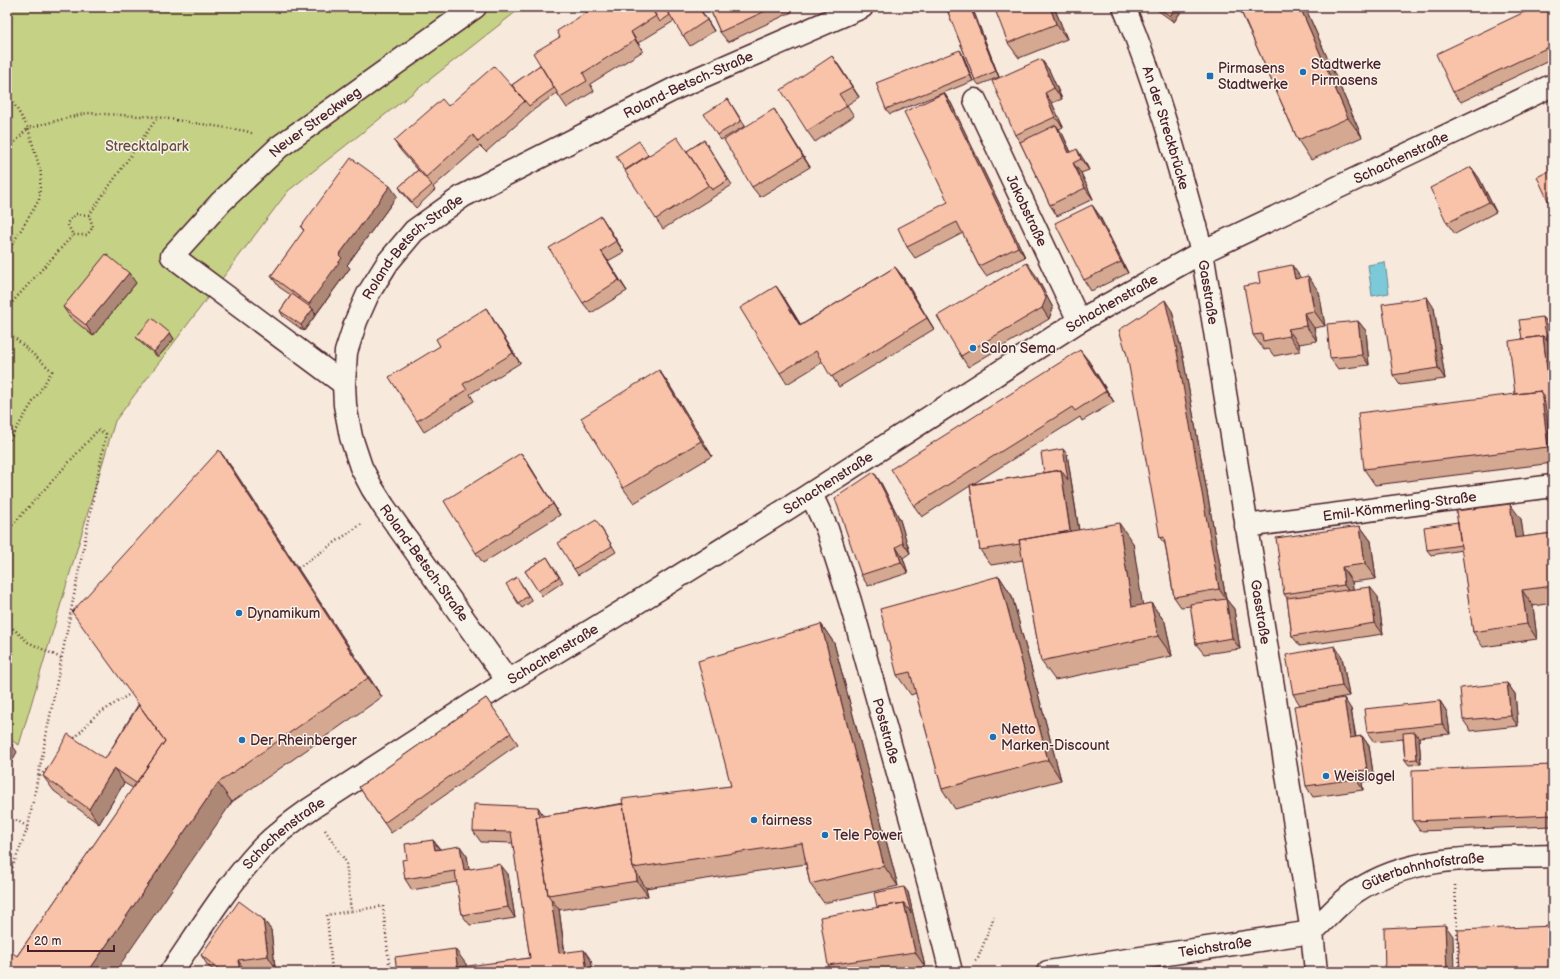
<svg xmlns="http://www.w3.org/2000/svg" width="1560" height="979" viewBox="0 0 1560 979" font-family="'Balsamiq Sans',sans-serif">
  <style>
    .green { fill: #c5d185; stroke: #887858 }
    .water { fill: #7ccad9; stroke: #688693 }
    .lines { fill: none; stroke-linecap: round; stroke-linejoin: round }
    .minor-casing { stroke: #4a1f2b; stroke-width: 25 }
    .path { stroke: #4a1f2b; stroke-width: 2.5; stroke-dasharray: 1 3; stroke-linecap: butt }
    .minor { stroke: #f7f3e8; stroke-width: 22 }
    .wall { fill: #d5a891; stroke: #4a1f2b }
    .shaded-wall { fill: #ae8876; stroke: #4a1f2b }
    .building { fill: #f8c3a9; stroke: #4a1f2b }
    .poi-dot { fill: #1f6fb2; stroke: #f7f3e8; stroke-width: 1.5 }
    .labels { text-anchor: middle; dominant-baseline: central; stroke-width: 3; stroke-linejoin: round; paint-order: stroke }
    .poi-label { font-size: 14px; fill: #4a1f2b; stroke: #f7f3e8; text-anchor: start }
    .street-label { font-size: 14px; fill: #4a1f2b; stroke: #f7f3e8 }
    .park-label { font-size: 14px; fill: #694c42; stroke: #f7f3e8 }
  </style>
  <rect width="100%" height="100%" fill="#f7e9db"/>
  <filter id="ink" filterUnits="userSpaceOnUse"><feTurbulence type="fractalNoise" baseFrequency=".025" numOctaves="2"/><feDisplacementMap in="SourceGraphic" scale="8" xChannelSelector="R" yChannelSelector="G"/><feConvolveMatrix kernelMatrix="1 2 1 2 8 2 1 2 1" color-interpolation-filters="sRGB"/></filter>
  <g filter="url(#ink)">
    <path class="green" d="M7 7H522L288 191 115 421 19 745 7 738Z"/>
    <path class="water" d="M1385 262 1389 293 1372 296 1368 265Z"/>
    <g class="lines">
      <g class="minor-casing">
        <g id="minor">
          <path id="s1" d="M1124 7C1157 86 1180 169 1202 252L1271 674 1312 932 1316 972"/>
          <path id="s2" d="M975 100 1079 321"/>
          <path id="s3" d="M344 384 172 256 221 202 279 147 475 7"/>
          <path id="s4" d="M811 494 827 529 850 601 929 884 951 972"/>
          <path id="s5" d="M1246 526 1553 486"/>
          <path id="s6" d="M508 681 384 507 372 488 361 467 351 437 345 405 344 384 346 352 356 321 368 294 388 262 414 231 463 196 676 88 862 7"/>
          <path id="s7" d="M1312 932C1326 919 1339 903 1355 892 1412 853 1487 858 1553 856"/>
          <path id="s8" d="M171 972C200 930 227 885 262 848 277 833 293 821 310 809L508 681 612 618 790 507 1079 321 1202 252 1553 85"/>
          <path id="s9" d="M1048 972 1312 932"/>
        </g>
      </g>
      <path class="path" d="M7 92 28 128 87 113 157 117 246 131 254 134
        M7 151 28 128 41 173 39 200 7 253
        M76 214 89 215 93 227 87 235H73L67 223Z
        M89 215 157 118
        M7 308 73 235
        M7 331 52 371 7 444
        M7 531 98 430 106 434 28 827 7 881
        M298 568 363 523
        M7 623 28 642 63 659
        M72 741 95 716 130 694
        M40 776 49 767
        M16 820 28 827
        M325 830 346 862 351 911 383 906 390 972
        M1455 885 1459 972
        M975 961 978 958 994 917
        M332 972 327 915 351 911"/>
      <use href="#minor" class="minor"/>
    </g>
    <path class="wall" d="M699 7 714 31 690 46 674 21 638 43 643 51 590 84 594 91 567 108 557 93 532 111 486 152 480 146 433 187 435 190 416 208 402 192 399 187 418 170 401 151 394 141 448 106 512 85 540 65 560 37Z
      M709 7H789L792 12 728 42 720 32Z
      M946 7H972L999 77 979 85 975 80Z
      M1054 7 1067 39 1019 58 1008 43Z
      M1153 7H1184L1174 22Z
      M1196 7H1208L1201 10Z
      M1239 7H1305L1362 137 1311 160 1298 140Z
      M1553 7V59L1461 102 1453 92Z
      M963 55 973 81 890 114 886 109Z
      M832 56 859 97 847 105 854 116 815 142 807 131Z
      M1041 59 1049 70 1062 99 1052 103 1063 127 1059 129 1063 135 1071 152 1084 160 1089 170 1081 173 1093 199 1057 216 1050 205 1020 142 1015 135Z
      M944 93 951 103 1025 257 986 276 979 266 963 233 915 258 907 247 948 202Z
      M728 99 745 126 721 140 717 135Z
      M774 109 781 120 810 167 760 197 752 187Z
      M704 140 732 185 663 229 656 219 648 155 687 151Z
      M1471 167 1479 178 1496 212 1455 234 1447 223Z
      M397 196 347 265 350 268 304 331 283 316 280 311 291 295 279 287 271 276 304 231 301 227Z
      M1092 205 1099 215 1128 273 1091 291 1084 280Z
      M601 216 624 252 608 261 627 291 591 313 583 303Z
      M895 267 903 277 934 329 839 387 823 362 787 384 780 373 776 286 783 296 801 325Z
      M1035 274 1053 308 1049 319 968 367 961 356Z
      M1301 278 1319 292 1325 326 1314 328 1317 341 1299 344 1300 351 1274 356 1269 349 1264 350 1253 335Z
      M136 283 93 336 70 317 63 307Z
      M486 308 493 319 520 363 470 394 474 401 424 432 417 421 440 346Z
      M1434 308 1445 379 1400 385 1393 375Z
      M1172 311 1183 357 1226 599 1234 609 1240 649 1204 654 1196 644 1191 606 1181 607 1174 597 1165 544 1160 538Z
      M1543 317 1547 322 1553 370V463L1375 485 1364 469 1515 394 1522 339Z
      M1358 321 1366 331 1369 365 1338 369 1330 358Z
      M170 333 174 339 158 357 140 342 136 337Z
      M1088 360 1114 402 1082 421 1080 417 973 484 1044 473 1067 454 1079 530 1133 543 1142 605 1151 603 1165 622 1172 656 1055 680 1041 661 1023 560 991 565 980 550 970 486 922 517 914 506Z
      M659 370 670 386 712 456 634 503 623 488Z
      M219 450 233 469 382 697 232 802 17 956 133 788 124 783 99 824 54 791 43 776 105 759 138 705Z
      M521 453 528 463 560 515 483 563 476 553Z
      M881 483 900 520 910 553 903 558 908 573 868 586 861 575Z
      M1521 519 1523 537 1553 533V603L1533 606 1537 639 1483 647 1473 632 1462 550 1431 555 1427 550Z
      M600 526 616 552 578 575 574 569Z
      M1360 526 1371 541 1376 579 1352 582 1353 589 1378 597 1383 634 1300 646 1292 636 1287 598 1284 594Z
      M547 557 563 582 542 596 525 571Z
      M999 576 1012 596 1061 780 955 809 942 789 916 693 911 695 897 675Z
      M520 582 532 601 522 608 518 603Z
      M821 624 834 643 898 886 824 903 810 884 806 864 646 888 648 896 559 910V909L565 953 591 960 593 972H397L466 964V967L530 958 513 843 481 842 473 831 544 816 731 786Z
      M1342 657 1349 696 1300 705 1293 694Z
      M1507 683 1515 694 1518 726 1471 731 1463 720Z
      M486 698 518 744 391 833 359 787Z
      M1440 701 1447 712 1450 734 1419 737 1421 764 1409 765 1405 760 1403 739 1374 742 1367 732Z
      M1351 709 1356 737 1362 736 1369 746 1374 780 1362 782 1363 790 1313 797 1306 786Z
      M1553 765V826L1420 831 1413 821Z
      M433 840 440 849 467 856 469 869 508 874 515 918 470 925 462 915 457 882 412 890 405 879 407 859Z
      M908 892 925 967 894 972H833L828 965Z
      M263 919 271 930 275 967 245 971V972H216L208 966 201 955Z"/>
    <path class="shaded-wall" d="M698 7H699L714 31 707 20Z
      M970 7H972L999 77 996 71Z
      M1050 7H1054L1067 39 1056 24Z
      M1176 7H1184L1174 22 1170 16Z
      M1300 7H1305L1362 137 1348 118Z
      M631 32 638 43 643 51 635 40Z
      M960 50 963 55 973 81 970 75Z
      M832 56 840 67 859 97 852 87Z
      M1041 59 1049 70 1062 99 1054 88Z
      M944 93 951 103 1025 257 1018 247Z
      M1045 93 1052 103 1063 127 1055 117Z
      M774 109 781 120 810 167 803 157Z
      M1056 125 1063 135 1075 162 1069 153Z
      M1077 149 1084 160 1089 170 1081 159Z
      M1073 163 1081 173 1093 199 1085 188Z
      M1471 167 1479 178 1496 212 1489 202Z
      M390 186 397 196 347 265 350 268 316 314 309 304 339 255Z
      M1092 205 1099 215 1128 273 1121 262Z
      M601 216 608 227 624 252 616 241Z
      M601 251 608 261 627 291 619 280Z
      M1027 263 1035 274 1053 308 1049 319 1042 308Z
      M1292 265 1303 281 1295 279Z
      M895 267 903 277 934 329 927 318Z
      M129 273 136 283 93 336 86 325Z
      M1308 276 1319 292 1325 326 1314 311Z
      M776 286 783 296 807 336 800 326Z
      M1427 297 1434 308 1445 379 1438 368Z
      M1165 300 1172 311 1183 357 1226 599 1234 609 1240 649 1232 638 1226 599 1219 589Z
      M486 308 493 319 520 363 513 353Z
      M313 309 316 314 304 331 301 325Z
      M1304 313 1314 328 1317 341 1306 326Z
      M1543 317 1547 322 1553 370V399L1550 395 1543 336Z
      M1358 321 1366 331 1369 365 1362 355Z
      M1288 329 1299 344 1300 351 1289 336Z
      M170 333 174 339 158 357 154 352Z
      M1080 350 1088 360 1114 402 1106 391Z
      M659 370 670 386 712 456 701 441Z
      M1541 391 1551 406V452L1553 455 1548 447Z
      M1063 449 1067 454 1082 551 1071 536 1061 470Z
      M219 450 233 469 382 697 368 678Z
      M521 453 528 463 560 515 553 504Z
      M874 472 881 483 900 520 910 553 903 543Z
      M1510 504 1521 519 1526 553 1515 538Z
      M1119 523 1133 543 1146 627 1132 607Z
      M1360 526 1371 541 1376 579 1365 564Z
      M896 547 903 558 908 573 901 562Z
      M1342 567 1352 582 1355 600 1344 585Z
      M999 576 1012 596 1061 780 1048 760Z
      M1370 587 1378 597 1383 634 1375 623Z
      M1522 590 1533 606 1537 639 1527 624Z
      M1151 603 1165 622 1172 656 1158 636Z
      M821 624 834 643 898 886 884 866Z
      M1335 646 1342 657 1349 696 1342 686Z
      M1507 683 1515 694 1518 726 1511 716Z
      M1344 698 1351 709 1357 748 1350 738Z
      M1440 701 1447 712 1450 734 1442 724Z
      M1415 732 1419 738 1421 764 1417 759Z
      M1362 736 1369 746 1374 780 1367 770Z
      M7 737 17 752 7 770Z
      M114 768 124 783 99 824 89 809Z
      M1355 771 1362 782 1363 790 1356 779Z
      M218 783 232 802 115 972H88Z
      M538 807 545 818 551 894Z
      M433 840 440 850H435Z
      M460 846 467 856 471 880 464 870Z
      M500 864 508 874 515 918 508 907Z
      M636 872 646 888 648 896 637 881Z
      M904 887 908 892 925 967 915 952 904 903Z
      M551 899 559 909 566 964 559 953Z
      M263 919 271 930 275 967 268 956Z
      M1445 925 1453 936 1454 972H1447Z
      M455 949 466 964 467 972H458Z
      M584 950 591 960 593 972H587Z
      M238 960 245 971V972H240Z"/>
    <path class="building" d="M595 7H650L656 16 631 32 635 40 583 73 587 81 560 97 533 53 560 37 557 31Z
      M651 7H665L670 15 660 22Z
      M665 7H698L707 20 683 36Z
      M709 7H774L720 32Z
      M946 7H970L996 71 975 80Z
      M994 7H1050L1056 24 1008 43Z
      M1157 7H1176L1170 16Z
      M1239 7H1300L1348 118 1298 140Z
      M1535 7H1553V45L1453 92 1436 54Z
      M960 50 970 75 886 109 876 83Z
      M832 56 852 87 839 94 847 106 807 131 781 90Z
      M1041 59 1054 88 1045 93 1055 117 1015 135 992 81Z
      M540 65 554 88 529 106 512 85Z
      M494 66 525 101 478 142 473 135 426 177 394 141 442 99 448 106Z
      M944 93 1018 247 979 266 957 222 907 247 898 228 948 202 904 112Z
      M728 99 741 121 717 135 704 114Z
      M774 109 803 157 752 187 724 140Z
      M1056 125 1069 153 1077 149 1081 159 1073 163 1085 188 1050 205 1020 142Z
      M677 137 709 185 656 219 625 171Z
      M704 140 728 180 712 190 687 151Z
      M639 141 648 155 625 170 616 156Z
      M351 158 390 186 339 255 342 258 309 304 271 276 304 230 301 227Z
      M1471 167 1489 202 1447 223 1430 188Z
      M1553 169V211L1537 177Z
      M418 170 432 185 412 202 399 187Z
      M1092 205 1121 262 1084 280 1055 223Z
      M601 216 616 241 601 251 619 280 583 303 549 248Z
      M106 254 129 273 86 325 63 307Z
      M1027 263 1046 298 1042 308 961 356 937 316Z
      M1292 265 1295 279 1308 276 1314 311 1304 313 1306 326 1288 329 1289 336 1263 341 1262 334 1253 335 1244 286 1260 283 1258 272Z
      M895 267 927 318 831 377 816 351 780 373 740 308 776 286 800 326Z
      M292 294 313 309 301 325 280 311Z
      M1427 297 1438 368 1393 375 1382 304Z
      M1165 300 1176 346 1219 589 1174 597 1164 537 1160 538 1127 355 1119 330Z
      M486 308 513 353 463 384 467 390 417 421 389 377 440 346 436 339Z
      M1543 317 1547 341 1543 336 1522 339 1519 320Z
      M152 318 170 333 154 352 136 337Z
      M1358 321 1362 355 1330 358 1327 324Z
      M1543 336 1550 395H1553V452H1551L1544 396 1541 391 1515 394 1509 341Z
      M1080 350 1106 391 1075 411 1072 407 914 506 891 469Z
      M659 370 701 441 623 488 581 418Z
      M1541 391 1548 447 1364 469 1358 413Z
      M1063 449 1068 480 1061 470 1044 473 1041 453Z
      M219 450 368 678 218 783 88 972H7V949L17 956 165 741 72 612Z
      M521 453 553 504 476 553 444 501Z
      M1061 470 1070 531 1019 540 1020 544 980 550 970 485Z
      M874 472 893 509 903 543 896 547 901 562 861 575 835 498Z
      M1510 504 1515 538 1553 533V586L1522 590 1527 624 1473 632 1456 511Z
      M596 520 612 546 574 569 558 543Z
      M1458 522 1461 545 1427 550 1424 527Z
      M1119 523 1132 607 1151 603 1158 636 1041 661 1019 540Z
      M1360 526 1365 564 1342 567 1344 585 1284 594 1276 538Z
      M547 557 559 577 538 591 525 571Z
      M999 576 1048 760 942 789 910 672 897 675 880 609Z
      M517 577 528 596 518 603 506 584Z
      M1370 587 1375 623 1292 636 1287 598Z
      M1226 599 1232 638 1196 644 1190 604Z
      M821 624 884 866 810 884 802 843 633 868 622 799 731 786 698 661Z
      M1335 646 1342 686 1293 694 1286 655Z
      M1507 683 1511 716 1463 720 1460 688Z
      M486 698 511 733 384 823 359 787Z
      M1344 698 1350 738 1362 736 1367 770 1355 771 1356 779 1306 786 1294 706Z
      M1440 701 1442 724 1367 732 1364 709Z
      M139 705 165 741 136 783 114 768 89 809 43 776 68 734 105 759Z
      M1415 732 1417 759 1405 760 1403 733Z
      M1553 765V815L1413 821 1412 770Z
      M474 804 538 807 539 817H536L548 895 551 899 559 953 584 950 587 972H461L460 967 530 958 511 832 473 831Z
      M623 804 633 868 636 872 637 881 548 895 536 817Z
      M433 840 435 850 460 846 464 870 500 864 508 907 462 915 455 871 405 879 402 860 407 859 405 844Z
      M904 887 911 913 904 903 877 907 874 893Z
      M239 901 263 919 268 956 238 960 240 972H222L201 955Z
      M904 903 915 952 828 965 820 917Z
      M1445 925 1447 972H1385L1384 928Z
      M1553 926V972H1460L1458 930Z
      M455 949 458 972H397L395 957Z"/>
  </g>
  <g class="poi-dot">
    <circle cx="1303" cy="72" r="4"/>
    <rect x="1206" y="72" width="8" height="8" rx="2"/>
    <circle cx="973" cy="348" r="4"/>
    <circle cx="239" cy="613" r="4"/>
    <circle cx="993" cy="737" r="4"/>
    <circle cx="242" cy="740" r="4"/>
    <circle cx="1326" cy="776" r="4"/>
    <circle cx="754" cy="820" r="4"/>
    <circle cx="825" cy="835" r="4"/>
  </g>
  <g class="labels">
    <g class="poi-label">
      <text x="1311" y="64">Stadtwerke<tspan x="1311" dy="16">Pirmasens</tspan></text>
      <text x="1218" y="68">Pirmasens<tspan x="1218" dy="16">Stadtwerke</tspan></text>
      <text x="981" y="348">Salon Sema</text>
      <text x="247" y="613">Dynamikum</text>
      <text x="1001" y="729">Netto<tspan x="1001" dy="16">Marken-Discount</tspan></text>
      <text x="250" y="740">Der Rheinberger</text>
      <text x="1334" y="776">Weislogel</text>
      <text x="762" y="820">fairness</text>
      <text x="833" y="835">Tele Power</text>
    </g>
    <g class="street-label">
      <text stroke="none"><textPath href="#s6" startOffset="829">Roland-Betsch-Straße</textPath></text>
      <text stroke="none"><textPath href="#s3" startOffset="411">Neuer Streckweg</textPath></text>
      <text stroke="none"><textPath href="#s1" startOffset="128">An der Streckbrücke</textPath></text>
      <text stroke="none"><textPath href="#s8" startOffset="1488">Schachenstraße</textPath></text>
      <text stroke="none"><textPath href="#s2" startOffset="122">Jakobstraße</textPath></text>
      <text stroke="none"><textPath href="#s6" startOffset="505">Roland-Betsch-Straße</textPath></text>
      <text stroke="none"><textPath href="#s1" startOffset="298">Gasstraße</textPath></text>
      <text stroke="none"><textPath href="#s8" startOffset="1164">Schachenstraße</textPath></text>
      <text stroke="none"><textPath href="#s8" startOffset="828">Schachenstraße</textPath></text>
      <text stroke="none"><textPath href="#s5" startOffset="155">Emil-Kömmerling-Straße</textPath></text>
      <text transform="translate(424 563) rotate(54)">Roland-Betsch-Straße</text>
      <text stroke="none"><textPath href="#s1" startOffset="622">Gasstraße</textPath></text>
      <text stroke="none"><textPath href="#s8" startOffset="504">Schachenstraße</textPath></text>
      <text stroke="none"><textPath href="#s4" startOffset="249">Poststraße</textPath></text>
      <text stroke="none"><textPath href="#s8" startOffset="180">Schachenstraße</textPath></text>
      <text stroke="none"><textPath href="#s7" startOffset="131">Güterbahnhofstraße</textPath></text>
      <text stroke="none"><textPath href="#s9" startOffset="169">Teichstraße</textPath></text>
    </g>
    <g class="park-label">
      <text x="147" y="146">Strecktalpark</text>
    </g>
  </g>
  <rect width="1560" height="979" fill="none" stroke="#f7f3e8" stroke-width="24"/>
  <rect x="12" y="12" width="1536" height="955" fill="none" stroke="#4a1f2b" stroke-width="1.5" filter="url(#ink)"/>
  <path d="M28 945v6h86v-6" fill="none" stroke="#4a1f2b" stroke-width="2"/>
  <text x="34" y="945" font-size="12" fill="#4a1f2b" stroke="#f7f3e8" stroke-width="3" paint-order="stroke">20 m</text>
</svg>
